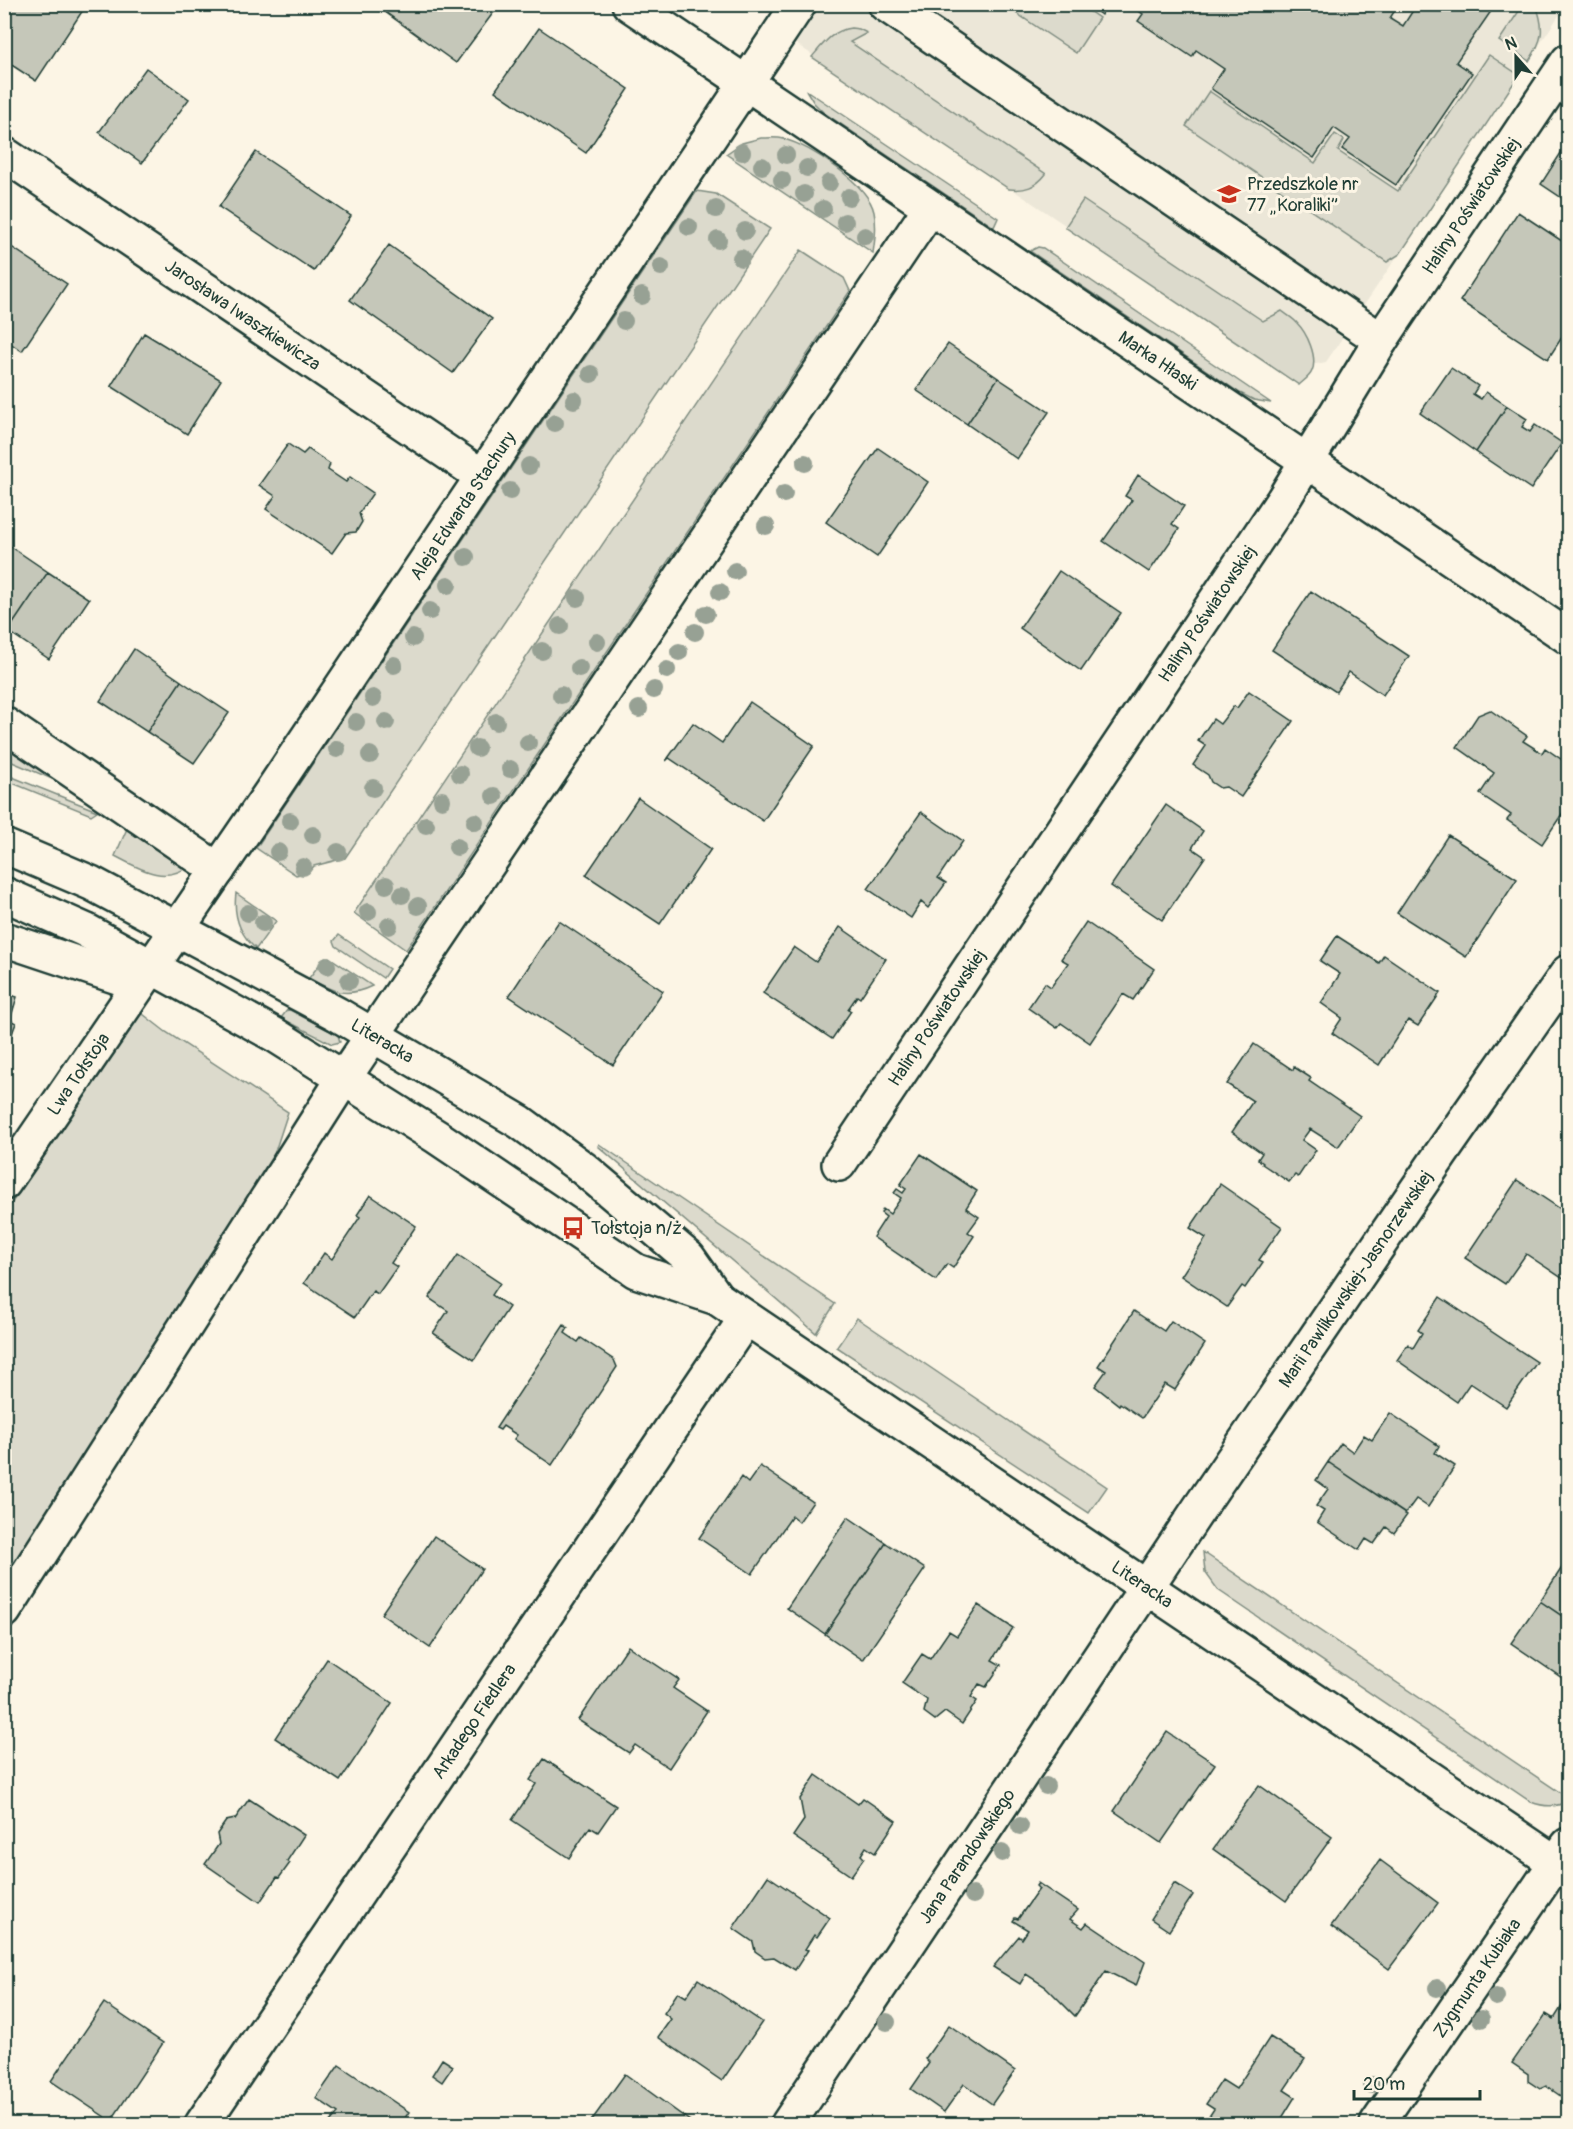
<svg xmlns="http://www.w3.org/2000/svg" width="1573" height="2129" viewBox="0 0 1573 2129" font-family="Pangolin,sans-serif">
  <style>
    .built { fill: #ece7d8 }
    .green { fill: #dcdacc; stroke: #7e8c80; stroke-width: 1.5 }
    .building { fill: #c5c7b9; stroke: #1f3d34; stroke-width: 1.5 }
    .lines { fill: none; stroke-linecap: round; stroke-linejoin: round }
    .minor-casing { stroke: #1f3d34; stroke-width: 38 }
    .minor { stroke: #fcf5e5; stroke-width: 33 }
    .tree { fill: #97a194 }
    .labels { text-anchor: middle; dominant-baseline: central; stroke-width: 6; stroke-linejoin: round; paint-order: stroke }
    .poi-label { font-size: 18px; fill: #1f3d34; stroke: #fcf5e5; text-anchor: start }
    .street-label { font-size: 18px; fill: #1f3d34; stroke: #fcf5e5 }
  </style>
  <rect width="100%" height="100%" fill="#fcf5e5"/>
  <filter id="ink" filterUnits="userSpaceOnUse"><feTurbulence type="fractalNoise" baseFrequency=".0167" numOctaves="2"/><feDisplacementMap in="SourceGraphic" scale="12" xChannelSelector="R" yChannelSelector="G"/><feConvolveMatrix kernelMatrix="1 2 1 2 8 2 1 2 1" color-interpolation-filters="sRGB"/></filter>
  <g filter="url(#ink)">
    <path class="built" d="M786 4 1566 5 1326 362 1282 371 771 27Z"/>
    <path class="green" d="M1004 5H1080L1099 18 1076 53Z
      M1523 5H1536C1545 29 1543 40 1529 61L1499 41Z
      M851 28 859 29 867 33 850 42 1046 174C1036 187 1025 191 1009 189L812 57C823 44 833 30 851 28Z
      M1489 55 1519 75 1400 254 1387 262 1186 126 1209 91 1315 163 1335 134 1344 140 1338 151 1398 191Z
      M806 90 998 218 994 227 823 112 814 103Z
      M761 138C768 138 777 137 784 139 811 146 868 184 874 212 877 226 875 239 873 253L726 154 742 143Z
      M697 191 716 194 770 229 345 858 314 866 309 872 296 875 256 848Z
      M1083 200 1263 321 1282 311C1287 315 1293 318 1297 323 1307 333 1318 357 1312 371 1310 377 1303 381 1299 385L1065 227Z
      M1038 247 1043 248 1271 403 1254 400 1240 393 1030 251Z
      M801 250 844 278 850 291 406 950 354 913Z
      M5 738 83 792 5 759Z
      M4 774H5L97 811 91 815 5 780Z
      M129 824 190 865C165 885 140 869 115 856Z
      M236 893 276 921 256 949C239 934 233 916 236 893Z
      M339 935 389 969 383 978 336 946 334 941Z
      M325 957H329L372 986C345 999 332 991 309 978Z
      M288 1009 338 1035 340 1042 332 1044 281 1018Z
      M139 1011 166 1032 288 1112 270 1167 191 1296 5 1579V1213L31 1174V1156L43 1155Z
      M599 1144 835 1304 816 1333 598 1146Z
      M857 1318 1107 1487 1089 1513 837 1347Z
      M1203 1552 1568 1798V1801C1556 1808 1544 1807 1531 1802L1218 1590 1205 1572Z"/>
    <path class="building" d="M4 4H87L36 81 4 60Z
      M374 4H498L499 5 456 63Z
      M1087 4H1108L1101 15Z
      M1128 4H1399L1390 18 1403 26 1417 4H1496L1456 62 1472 73 1396 185 1342 149 1350 139 1334 128 1314 158 1213 90 1211 88 1224 69 1196 50 1192 57 1138 21 1143 14Z
      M539 28 629 89 586 153 495 91Z
      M146 68 189 99 142 163 99 132Z
      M1568 142V202L1541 184Z
      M256 152 351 216 314 271 219 207Z
      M1518 212 1568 245V328L1548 359 1460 301Z
      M4 242 67 284 22 351 4 339Z
      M389 245 492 319 453 373 350 300Z
      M144 333 221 380 187 434 111 386Z
      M948 344 998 378 967 424 916 390Z
      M1451 368 1478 386 1473 394 1481 399 1486 392 1507 406 1476 452 1420 413Z
      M998 378 1049 412 1017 459 967 424Z
      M1507 406 1527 419 1522 427 1530 432 1535 425 1562 443 1531 489 1476 452Z
      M288 444 303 454 308 449 330 464 328 470 346 482 350 477 373 493 359 513 362 522 356 532 346 533 332 553 266 509 275 496 259 485Z
      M878 448 928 482 877 557 826 522Z
      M1138 475 1184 506 1172 524 1179 529 1149 572 1103 541 1132 500 1125 496Z
      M7 544 48 572 8 631 4 629V548Z
      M1059 571 1121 613 1081 671 1020 628Z
      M48 572 89 599 49 659 8 631Z
      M1311 591 1409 656 1383 695 1349 672 1336 692 1272 650Z
      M134 649 181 681 147 732 100 701Z
      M181 681 229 713 194 763 147 732Z
      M1249 691 1293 721 1241 797 1226 787 1220 788 1211 782 1208 775 1193 765 1206 746 1198 741 1213 719 1220 724 1234 706 1237 708Z
      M750 702 814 746 763 821 669 758 666 761 693 723 722 743Z
      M1490 710 1527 736 1523 741 1542 753 1545 748 1568 764V805L1542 844 1507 820 1511 815 1480 794 1494 773 1457 747 1478 715Z
      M638 798 711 849 660 924 586 875Z
      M1166 805 1203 831 1192 848 1205 857 1162 920 1111 886Z
      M921 812 963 841 938 878 946 883 928 908 921 902 911 918 868 889Z
      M1448 835 1517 879 1466 957 1397 913Z
      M559 921 663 991 613 1065 509 996Z
      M1086 922 1154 969 1133 1000 1123 994 1090 1043 1061 1023 1057 1028 1028 1008 1045 983 1051 987 1068 963 1061 959Z
      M840 927 886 959 860 998 857 996 848 1009 851 1011 832 1039 763 993 794 947 816 962Z
      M1337 936 1379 963 1384 955 1440 993 1418 1026 1408 1020 1379 1065 1332 1033 1342 1018 1321 1003 1340 974 1320 961Z
      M4 993 17 997 10 1020 16 1023 7 1047 4 1046Z
      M1254 1044 1293 1070 1294 1067 1311 1078 1309 1081 1360 1116 1338 1147 1310 1129 1302 1140 1316 1150 1298 1177 1295 1175 1289 1182 1262 1164 1263 1163 1258 1159 1262 1153 1232 1132 1253 1101 1227 1084Z
      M921 1154 977 1191 966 1208 979 1217 968 1232 974 1236 953 1268 947 1264 936 1280 873 1237 886 1217 881 1213 883 1209 890 1214 901 1198 894 1193 897 1189 903 1193 906 1189 900 1185Z
      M1517 1180 1568 1214 1566 1223 1568 1224V1282L1526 1254 1505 1284 1465 1258Z
      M1220 1184 1282 1227 1259 1260 1263 1262 1245 1288 1242 1286 1227 1307 1181 1276 1206 1238 1190 1228Z
      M370 1195 416 1226 391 1263 397 1267 378 1294 373 1291 355 1317 304 1283 324 1253 332 1259 360 1217 357 1215Z
      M458 1255 500 1283 492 1295 509 1307 474 1360 433 1333 448 1311 429 1298Z
      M1440 1297 1537 1362 1506 1407 1470 1383 1457 1402 1397 1360 1408 1344 1413 1348 1422 1333 1418 1330Z
      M1134 1311 1164 1331 1171 1321 1205 1344 1175 1390 1165 1384 1142 1418 1120 1403 1119 1405 1095 1386 1106 1371 1098 1366Z
      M564 1325 568 1328 565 1333 578 1342 581 1338 614 1360 617 1367 552 1465 514 1439 517 1435 503 1426 500 1430 496 1428Z
      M1567 1327 1568 1328V1347L1559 1340Z
      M1390 1413 1439 1446 1435 1453 1455 1466 1428 1507 1416 1499 1405 1514 1328 1462 1341 1443 1353 1452 1364 1435 1372 1440Z
      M1328 1462 1407 1515 1394 1533 1386 1527 1374 1544 1366 1539 1359 1550 1317 1522 1324 1511 1316 1506 1328 1489 1316 1480Z
      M760 1466 813 1502 799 1522 792 1516 752 1574 699 1538 741 1477 748 1483Z
      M848 1517 886 1543 825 1634 787 1608Z
      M434 1536 482 1569 430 1648 381 1614Z
      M886 1543 925 1569 863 1660 825 1634Z
      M1565 1563 1568 1566V1620L1540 1601Z
      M1540 1601 1568 1620V1682L1511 1643Z
      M978 1605 1013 1628 992 1660 1001 1665 986 1687 979 1684 971 1697 977 1701 962 1724 945 1712 935 1720 924 1712 927 1700 902 1683 922 1654 930 1659 949 1631 957 1636Z
      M628 1646 679 1680 673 1688 707 1711 669 1768 635 1745 629 1753 578 1720Z
      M327 1659 392 1703 340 1781 275 1738Z
      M1167 1732 1215 1764 1161 1843 1114 1811Z
      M544 1759 616 1806 598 1832 590 1827 569 1858 512 1820 536 1784 530 1780Z
      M816 1775 858 1804 863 1798 896 1821 875 1853 866 1847 861 1855 864 1858 851 1876 793 1836 804 1820 800 1799Z
      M1259 1785 1332 1837 1286 1901 1213 1849Z
      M249 1799 304 1835 287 1861 290 1863 279 1878 277 1877 260 1902 205 1864 219 1844 217 1834 226 1821 235 1819Z
      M1380 1860 1438 1903 1389 1969 1331 1926Z
      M768 1876 830 1918 817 1937 814 1935 805 1949 808 1950 795 1970 774 1957 765 1958 755 1951 753 1942 733 1928Z
      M1038 1883 1078 1910 1070 1919 1083 1928 1087 1923 1145 1962 1136 1986 1106 1971 1075 2016 1046 1987 1026 1974 1020 1984 993 1967 1019 1936 1022 1939 1028 1930 1013 1921 1015 1918 1018 1919 1039 1889 1036 1886Z
      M1174 1883 1193 1895 1169 1931 1151 1919Z
      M698 1979 762 2022 722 2081 658 2037 671 2019 664 2013 678 1992 686 1997Z
      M1566 2000 1568 2002V2087L1562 2097 1546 2086 1540 2089 1528 2081V2074L1512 2063 1546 2014 1554 2019Z
      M104 2003 163 2043 111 2121 51 2081Z
      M949 2025 1015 2071 992 2104 964 2084 944 2112 911 2089 929 2063 925 2059Z
      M1270 2037 1305 2059 1284 2090 1295 2097 1282 2118 1286 2120 1283 2124H1204L1214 2109 1206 2104 1222 2080 1236 2089Z
      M442 2059 453 2066 442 2082 432 2075Z
      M339 2065 409 2112 401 2124H328L338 2113 316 2098Z
      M625 2074 694 2124H589Z"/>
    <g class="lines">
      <g class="minor-casing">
        <g id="minor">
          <path id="s1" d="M629 4 1568 637"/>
          <path d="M885 4 1381 340"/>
          <path id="s2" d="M4 154 482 476"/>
          <path d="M4 724 218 870"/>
          <path id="s3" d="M4 846 91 883 337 1014 520 1122 584 1169 688 1257 717 1298"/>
          <path id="s4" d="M4 894 85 930 275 1035 437 1137 636 1271 717 1298 1568 1871"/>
          <path d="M4 939 139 984"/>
          <path id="s5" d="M839 1164 1283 500 1381 340 1568 61"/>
          <path id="s6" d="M4 1183 271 792 799 4"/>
          <path d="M4 1611 344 1078 930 208"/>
          <path id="s7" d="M202 2124 746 1318"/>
          <path id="s8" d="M788 2124 1198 1510 1441 1154 1568 972"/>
          <path id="s9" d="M1377 2124 1568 1845"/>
        </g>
      </g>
      <use href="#minor" class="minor"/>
    </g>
    <g class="tree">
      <circle cx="742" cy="152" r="9"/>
      <circle cx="786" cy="155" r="9"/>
      <circle cx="762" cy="166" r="9"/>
      <circle cx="807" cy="168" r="9"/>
      <circle cx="782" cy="180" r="9"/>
      <circle cx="829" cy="183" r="9"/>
      <circle cx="804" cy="194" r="9"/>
      <circle cx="849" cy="197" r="9"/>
      <circle cx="716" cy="209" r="9"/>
      <circle cx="823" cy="209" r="9"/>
      <circle cx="845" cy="222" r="9"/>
      <circle cx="689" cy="227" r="9"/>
      <circle cx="745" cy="231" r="9"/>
      <circle cx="865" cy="236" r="9"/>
      <circle cx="718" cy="240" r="9"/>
      <circle cx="741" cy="258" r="9"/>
      <circle cx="661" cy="267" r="9"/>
      <circle cx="642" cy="296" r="9"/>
      <circle cx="624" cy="321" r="9"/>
      <circle cx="591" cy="374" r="9"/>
      <circle cx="574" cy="400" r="9"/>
      <circle cx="555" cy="423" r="9"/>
      <circle cx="805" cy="463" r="9"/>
      <circle cx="529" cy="466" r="9"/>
      <circle cx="510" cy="491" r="9"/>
      <circle cx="784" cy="494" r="9"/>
      <circle cx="766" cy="526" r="9"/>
      <circle cx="466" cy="557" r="9"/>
      <circle cx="735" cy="571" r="9"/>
      <circle cx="448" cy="585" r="9"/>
      <circle cx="720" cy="592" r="9"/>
      <circle cx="577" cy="598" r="9"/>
      <circle cx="430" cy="611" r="9"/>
      <circle cx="706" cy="614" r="9"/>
      <circle cx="560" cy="626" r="9"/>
      <circle cx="695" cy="632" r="9"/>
      <circle cx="413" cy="638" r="9"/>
      <circle cx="597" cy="642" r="9"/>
      <circle cx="542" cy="651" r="9"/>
      <circle cx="679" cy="652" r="9"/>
      <circle cx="394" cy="665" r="9"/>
      <circle cx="579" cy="668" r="9"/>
      <circle cx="667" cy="670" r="9"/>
      <circle cx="654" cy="690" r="9"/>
      <circle cx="561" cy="695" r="9"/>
      <circle cx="373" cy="698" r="9"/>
      <circle cx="639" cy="709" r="9"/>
      <circle cx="356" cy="722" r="9"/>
      <circle cx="386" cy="722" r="9"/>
      <circle cx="496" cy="722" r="9"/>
      <circle cx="528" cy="743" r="9"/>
      <circle cx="477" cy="748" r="9"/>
      <circle cx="337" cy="749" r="9"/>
      <circle cx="370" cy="755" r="9"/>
      <circle cx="510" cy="769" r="9"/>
      <circle cx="460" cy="774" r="9"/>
      <circle cx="373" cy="788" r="9"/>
      <circle cx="494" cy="796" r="9"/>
      <circle cx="442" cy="800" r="9"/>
      <circle cx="290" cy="821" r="9"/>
      <circle cx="475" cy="822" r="9"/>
      <circle cx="426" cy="825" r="9"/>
      <circle cx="313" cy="835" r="9"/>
      <circle cx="457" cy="847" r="9"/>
      <circle cx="278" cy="852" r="9"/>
      <circle cx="338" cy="852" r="9"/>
      <circle cx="303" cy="867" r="9"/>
      <circle cx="386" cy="885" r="9"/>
      <circle cx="402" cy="895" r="9"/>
      <circle cx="418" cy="906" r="9"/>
      <circle cx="368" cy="912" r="9"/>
      <circle cx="248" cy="913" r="9"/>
      <circle cx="263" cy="923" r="9"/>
      <circle cx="389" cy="926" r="9"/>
      <circle cx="327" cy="966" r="9"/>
      <circle cx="349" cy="981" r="9"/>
      <circle cx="1046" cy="1786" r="9"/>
      <circle cx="1020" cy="1826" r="9"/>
      <circle cx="1002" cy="1853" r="9"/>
      <circle cx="973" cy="1895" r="9"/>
      <circle cx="1437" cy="1988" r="9"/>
      <circle cx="1496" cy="1997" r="9"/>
      <circle cx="1481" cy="2019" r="9"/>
      <circle cx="887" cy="2022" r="9"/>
      <circle cx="1372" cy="2085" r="9"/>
    </g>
  </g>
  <defs>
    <g id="school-bare" transform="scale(1.8)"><path d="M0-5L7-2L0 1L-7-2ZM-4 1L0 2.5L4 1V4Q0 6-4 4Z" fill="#c8321e" stroke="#fcf5e5" stroke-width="2.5" paint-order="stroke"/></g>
    <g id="bus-bare" transform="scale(1.8)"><path d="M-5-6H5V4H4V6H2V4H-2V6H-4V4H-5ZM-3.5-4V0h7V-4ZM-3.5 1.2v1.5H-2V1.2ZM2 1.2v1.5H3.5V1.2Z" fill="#c8321e" stroke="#fcf5e5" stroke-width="2.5" paint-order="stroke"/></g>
  </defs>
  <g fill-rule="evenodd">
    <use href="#school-bare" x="1229" y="194"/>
    <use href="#bus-bare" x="573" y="1228"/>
  </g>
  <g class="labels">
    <g class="poi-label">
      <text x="1247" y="184">Przedszkole nr<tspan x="1247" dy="21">77 „Koraliki”</tspan></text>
      <text x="591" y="1228">Tołstoja n/ż</text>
    </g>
    <g class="street-label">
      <text stroke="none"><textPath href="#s5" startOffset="1148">Haliny Poświatowskiej</textPath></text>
      <text stroke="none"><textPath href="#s2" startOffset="288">Jarosława Iwaszkiewicza</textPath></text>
      <text stroke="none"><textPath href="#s1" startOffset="638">Marka Hłaski</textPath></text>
      <text stroke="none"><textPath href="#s6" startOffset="818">Aleja Edwarda Stachury</textPath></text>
      <text stroke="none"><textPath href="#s5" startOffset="662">Haliny Poświatowskiej</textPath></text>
      <text stroke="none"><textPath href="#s5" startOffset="176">Haliny Poświatowskiej</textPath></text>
      <text stroke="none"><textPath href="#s3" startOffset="426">Literacka</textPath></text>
      <text stroke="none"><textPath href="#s6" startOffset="132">Lwa Tołstoja</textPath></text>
      <text stroke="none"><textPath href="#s8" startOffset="1018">Marii Pawlikowskiej-Jasnorzewskiej</textPath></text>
      <text stroke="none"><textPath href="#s4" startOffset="1335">Literacka</textPath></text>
      <text stroke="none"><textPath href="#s7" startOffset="486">Arkadego Fiedlera</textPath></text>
      <text stroke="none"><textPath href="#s8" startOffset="322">Jana Parandowskiego</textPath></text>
      <text stroke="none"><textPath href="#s9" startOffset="177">Zygmunta Kubiaka</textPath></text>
    </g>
  </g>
  <rect width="1573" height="2129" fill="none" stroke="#fcf5e5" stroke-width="24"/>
  <rect x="12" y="12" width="1549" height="2105" fill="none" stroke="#1f3d34" stroke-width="2" filter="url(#ink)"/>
  <g transform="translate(1516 57) rotate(339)" stroke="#fcf5e5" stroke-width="4.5" paint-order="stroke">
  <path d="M0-4.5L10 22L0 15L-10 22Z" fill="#1f3d34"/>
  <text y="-9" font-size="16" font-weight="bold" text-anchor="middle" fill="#1f3d34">N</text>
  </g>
  <path d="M1354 2090v9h126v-9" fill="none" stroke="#1f3d34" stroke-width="3"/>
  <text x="1363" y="2090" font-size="18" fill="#1f3d34" stroke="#fcf5e5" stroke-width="4.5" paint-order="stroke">20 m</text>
</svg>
